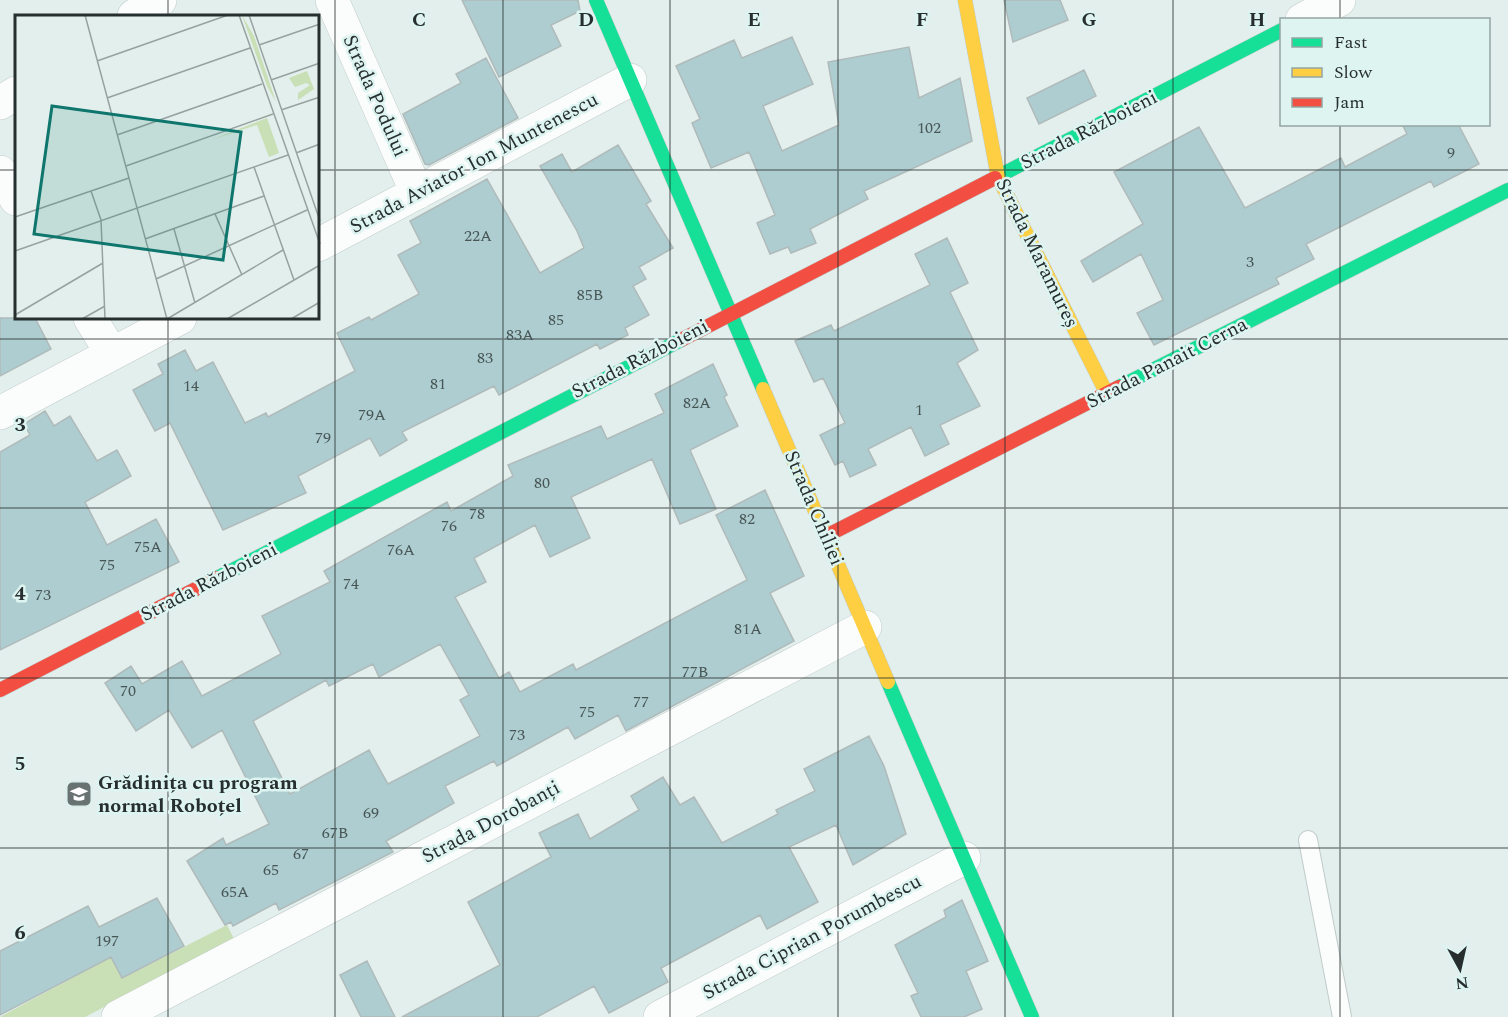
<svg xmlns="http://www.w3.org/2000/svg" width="1508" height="1017" viewBox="0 0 1508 1017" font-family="Spectral,serif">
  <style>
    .green { fill: #c9dfb5 }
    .building { fill: #adcdd0; stroke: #b0baba; stroke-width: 1.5; fill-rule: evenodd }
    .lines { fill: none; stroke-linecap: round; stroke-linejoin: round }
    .lane-casing { stroke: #c1cbc9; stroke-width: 20 }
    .street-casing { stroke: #c1cbc9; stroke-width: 34 }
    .fast-casing { stroke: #c1cbc9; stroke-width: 15 }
    .slow-casing { stroke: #c1cbc9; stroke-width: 15 }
    .jam-casing { stroke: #c1cbc9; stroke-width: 15 }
    .lane { stroke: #fbfdfc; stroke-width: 18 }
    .street { stroke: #fbfdfc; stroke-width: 33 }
    .fast { stroke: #16e098; stroke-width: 14 }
    .slow { stroke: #ffcf43; stroke-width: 14 }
    .jam { stroke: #f24e42; stroke-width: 14 }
    .grid { fill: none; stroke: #272f2e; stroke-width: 1.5; stroke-opacity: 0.55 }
    .labels { text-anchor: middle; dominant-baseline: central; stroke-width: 5; stroke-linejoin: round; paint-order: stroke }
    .number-label { font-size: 16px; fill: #485656 }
    .street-label { font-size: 20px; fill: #272f2e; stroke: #ddf4f0 }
    .poi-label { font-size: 20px; font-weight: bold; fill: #272f2e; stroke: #ddf4f0; text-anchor: start }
    .inset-road { fill: none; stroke: #97a2a0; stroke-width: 1.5 }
    .view { fill: #0f766e; fill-opacity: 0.15; stroke: #0f766e; stroke-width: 3 }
    .inset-edge { fill: none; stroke: #272f2e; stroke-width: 3 }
    .grid-label { font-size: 20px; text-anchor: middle; font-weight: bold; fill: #272f2e; stroke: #ddf4f0; stroke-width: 5; stroke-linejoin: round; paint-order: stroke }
  </style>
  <rect width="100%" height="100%" fill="#e2efec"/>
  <path class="green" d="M227 925 234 939 85 1017H0L111 957 123 978Z"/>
  <path class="building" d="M462 0H578L580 11 551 25 561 46 499 77Z
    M1004 0H1060L1068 20 1013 42Z
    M792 37 813 84 763 106 782 151 839 125 828 62 909 47 919 98 960 78 972 141 864 191 868 199 810 229 816 243 791 253 788 247 770 254 757 223 775 215 749 152 711 168 692 123 700 119 676 66 734 40 742 58Z
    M486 58 518 118 429 165 425 164 403 114 461 83 456 74Z
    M1084 70 1096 96 1039 124 1027 98Z
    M1402 124H1458L1479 164 1434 187 1431 181 1306 244 1314 259 1276 278 1279 284 1154 345 1137 313 1163 300 1141 254 1093 282 1081 261 1143 224 1114 172 1199 127 1245 208 1341 158 1345 167 1407 134Z
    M618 145 651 201 646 204 673 248 639 267 646 279 633 286 649 315 625 328 628 335 600 349 597 344 499 395 494 386 402 432 407 440 380 456 370 438 298 476 306 493 223 530 170 423 155 431 133 390 163 374 158 364 185 350 196 371 213 362 245 423 266 413 268 417 355 371 337 333 369 317 371 320 419 294 398 255 421 243 410 221 487 179 540 273 584 248 577 231 540 166 562 154 572 172Z
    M947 238 968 283 950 292 978 350 957 363 980 406 940 425 949 444 925 456 911 427 868 449 876 465 850 477 843 461 835 465 820 435 845 423 823 378 814 382 795 341 831 325 834 331 930 285 915 254Z
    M0 318H35L51 349 0 376Z
    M713 364 727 395 724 397 738 426 690 450 716 509 680 524 652 459 571 497 590 538 550 557 535 525 474 558 486 582 455 597 499 678 509 672 520 692 573 664 576 670 747 580 716 515 765 490 804 576 770 593 794 641 626 731 618 715 575 739 568 727 497 766 494 761 445 786 454 803 386 841 393 852 279 910 276 903 233 926 231 922 225 925 187 861 223 838 226 845 269 824 222 730 192 748 169 710 136 731 105 683 131 666 142 684 182 661 202 696 281 654 262 616 330 582 324 571 447 502 451 511 513 476 508 465 601 426 607 439 664 413 655 394ZM440 644 469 695 460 700 480 736 388 784 369 750 290 794 253 721 326 680 329 686 373 664 379 677Z
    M45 411 54 426 70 416 97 461 117 450 131 476 85 502 107 545 156 519 179 562 0 650V452L30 435 24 424Z
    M869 736 884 766 906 834 853 865 836 825 789 847 818 902 767 929 760 915 661 968 668 982 609 1013 594 986 537 1017H402L500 965 468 902 551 857 539 833 578 814 590 839 639 810 631 796 663 777 680 805 694 797 722 843 778 814 776 810 815 791 804 769Z
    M157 898 184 946 122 978 111 957 0 1015V951L88 906 99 927Z
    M962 900 988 961 966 971 982 1009 964 1017H921L911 996 918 993 895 945 946 917 944 910Z
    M367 961 395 1017H361L340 975Z"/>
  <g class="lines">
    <g class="lane-casing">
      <path id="lane" d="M1308 840 1342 1017"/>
    </g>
    <g class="street-casing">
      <path id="street" d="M332 0 417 193
        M134 16 160 0
        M1302 20 1339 0
        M0 103 16 93
        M0 172 16 199
        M318 245 630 80
        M90 318 112 354
        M0 413 180 318
        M118 1017 865 627
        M660 1017 964 858"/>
    </g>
    <g class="fast-casing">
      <path id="fast" d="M596 0 763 389
        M995 178 1282 30
        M1119 387 1508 190
        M217 578 681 340
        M888 682 1032 1017"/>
    </g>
    <g class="slow-casing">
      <path id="slow" d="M965 0 998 177 1107 394
        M763 389 888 682"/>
    </g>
    <g class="jam-casing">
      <path id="jam" d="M681 340 995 178
        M826 536 1119 387
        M0 690 217 578"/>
    </g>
    <use href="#lane" class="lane"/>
    <use href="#street" class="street"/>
    <use href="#fast" class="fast"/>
    <use href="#slow" class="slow"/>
    <use href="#jam" class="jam"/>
  </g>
  <path class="grid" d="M168 0V16M335 0V1017M503 0V1017M670 0V1017M838 0V1017M1005 0V1017M1173 0V1017M1340 0V20M1340 124V1017M0 170H16M318 170H1508M168 318V1017M0 339H1508M0 508H1508M0 678H1508M0 848H1508"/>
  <defs>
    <g id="school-square" transform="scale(1.35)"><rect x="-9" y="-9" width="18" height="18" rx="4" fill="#687270" stroke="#ddf4f0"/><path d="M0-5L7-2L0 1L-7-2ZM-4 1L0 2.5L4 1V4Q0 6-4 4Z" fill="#fff"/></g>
  </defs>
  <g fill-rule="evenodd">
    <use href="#school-square" x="79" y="794"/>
  </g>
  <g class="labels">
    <g class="number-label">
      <text x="929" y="128">102</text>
      <text x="1451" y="153">9</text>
      <text x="478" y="236">22A</text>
      <text x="1250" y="262">3</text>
      <text x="590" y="295">85B</text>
      <text x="556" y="320">85</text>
      <text x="520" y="335">83A</text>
      <text x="485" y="358">83</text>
      <text x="438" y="384">81</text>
      <text x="191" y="386">14</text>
      <text x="697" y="403">82A</text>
      <text x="919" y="410">1</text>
      <text x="372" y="415">79A</text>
      <text x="323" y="438">79</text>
      <text x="542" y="483">80</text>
      <text x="477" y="514">78</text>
      <text x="747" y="519">82</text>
      <text x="449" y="526">76</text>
      <text x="148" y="547">75A</text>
      <text x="401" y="550">76A</text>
      <text x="107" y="565">75</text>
      <text x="351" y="584">74</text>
      <text x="43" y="595">73</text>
      <text x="748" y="629">81A</text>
      <text x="695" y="672">77B</text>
      <text x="128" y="691">70</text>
      <text x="641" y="702">77</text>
      <text x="587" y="712">75</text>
      <text x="517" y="735">73</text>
      <text x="371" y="813">69</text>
      <text x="335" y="833">67B</text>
      <text x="301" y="854">67</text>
      <text x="271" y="870">65</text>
      <text x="235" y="892">65A</text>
      <text x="107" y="941">197</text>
    </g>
    <g class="street-label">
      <text transform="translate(375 96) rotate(66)">Strada Podului</text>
      <text transform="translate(1089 130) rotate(-27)">Strada Războieni</text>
      <text transform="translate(474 163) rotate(-28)">Strada Aviator Ion Muntenescu</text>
      <text transform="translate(1037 253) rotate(64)">Strada Maramureș</text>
      <text transform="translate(640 359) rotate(-27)">Strada Războieni</text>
      <text transform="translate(1167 363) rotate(-27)">Strada Panait Cerna</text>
      <text transform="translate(814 508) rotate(67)">Strada Chiliei</text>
      <text transform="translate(209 582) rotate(-27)">Strada Războieni</text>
      <text transform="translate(491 822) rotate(-28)">Strada Dorobanți</text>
      <text transform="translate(812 937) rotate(-28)">Strada Ciprian Porumbescu</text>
    </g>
    <g class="poi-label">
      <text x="98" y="783">Grădinița cu program<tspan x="98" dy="23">normal Roboțel</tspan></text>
    </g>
  </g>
  <g transform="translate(15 15)">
    <rect width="304" height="304" fill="#e2efec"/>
    <path d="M227 0 239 21 261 87 252 71ZM292 56 299 74 283 85V78L295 70 291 68 280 72 274 63ZM252 103 264 138 254 142 242 110 196 125Z" fill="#c9dfb5"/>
    <path class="inset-road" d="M70 0 152 304M224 0 305 229M234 0 305 206M244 30 305 9M82 46 213 0M256 65 305 48M92 83 235 33M266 95 305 82M102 120 247 69M281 138 305 129M111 151 258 99M239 152 279 265M76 176 86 205 90 304M200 199 227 260M0 202 114 163M159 214 180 288M130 224 249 181M0 236 273 140M141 264 292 195M0 300 88 248M67 304 90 291M152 304 268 235M212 304 305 250M276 304 305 287"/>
    <path class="view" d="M37 91 226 117 208 245 19 219Z"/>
    <rect width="304" height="304" class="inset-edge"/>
  </g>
  <g class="grid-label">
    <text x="419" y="26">C</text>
    <text x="586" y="26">D</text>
    <text x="754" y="26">E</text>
    <text x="922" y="26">F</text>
    <text x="1089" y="26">G</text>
    <text x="1257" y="26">H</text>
    <text x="20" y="431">3</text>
    <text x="20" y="600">4</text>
    <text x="20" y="770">5</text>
    <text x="20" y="939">6</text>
  </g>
  <rect x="1280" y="18" width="210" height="108" fill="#ddf4f0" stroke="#94a5a2" stroke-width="1.5"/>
  <rect x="1292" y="38" width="30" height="9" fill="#16e098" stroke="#94a5a2" stroke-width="1.5"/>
  <text x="1334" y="48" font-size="18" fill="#272f2e">Fast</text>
  <rect x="1292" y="68" width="30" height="9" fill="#ffcf43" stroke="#94a5a2" stroke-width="1.5"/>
  <text x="1334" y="78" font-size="18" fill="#272f2e">Slow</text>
  <rect x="1292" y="98" width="30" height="9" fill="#f24e42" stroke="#94a5a2" stroke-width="1.5"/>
  <text x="1334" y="108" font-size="18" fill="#272f2e">Jam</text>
  <g transform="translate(1460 969) rotate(172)" stroke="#ddf4f0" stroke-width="4.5" paint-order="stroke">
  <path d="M0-4.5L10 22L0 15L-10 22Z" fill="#272f2e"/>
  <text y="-9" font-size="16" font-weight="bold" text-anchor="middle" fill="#272f2e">N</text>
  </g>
</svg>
